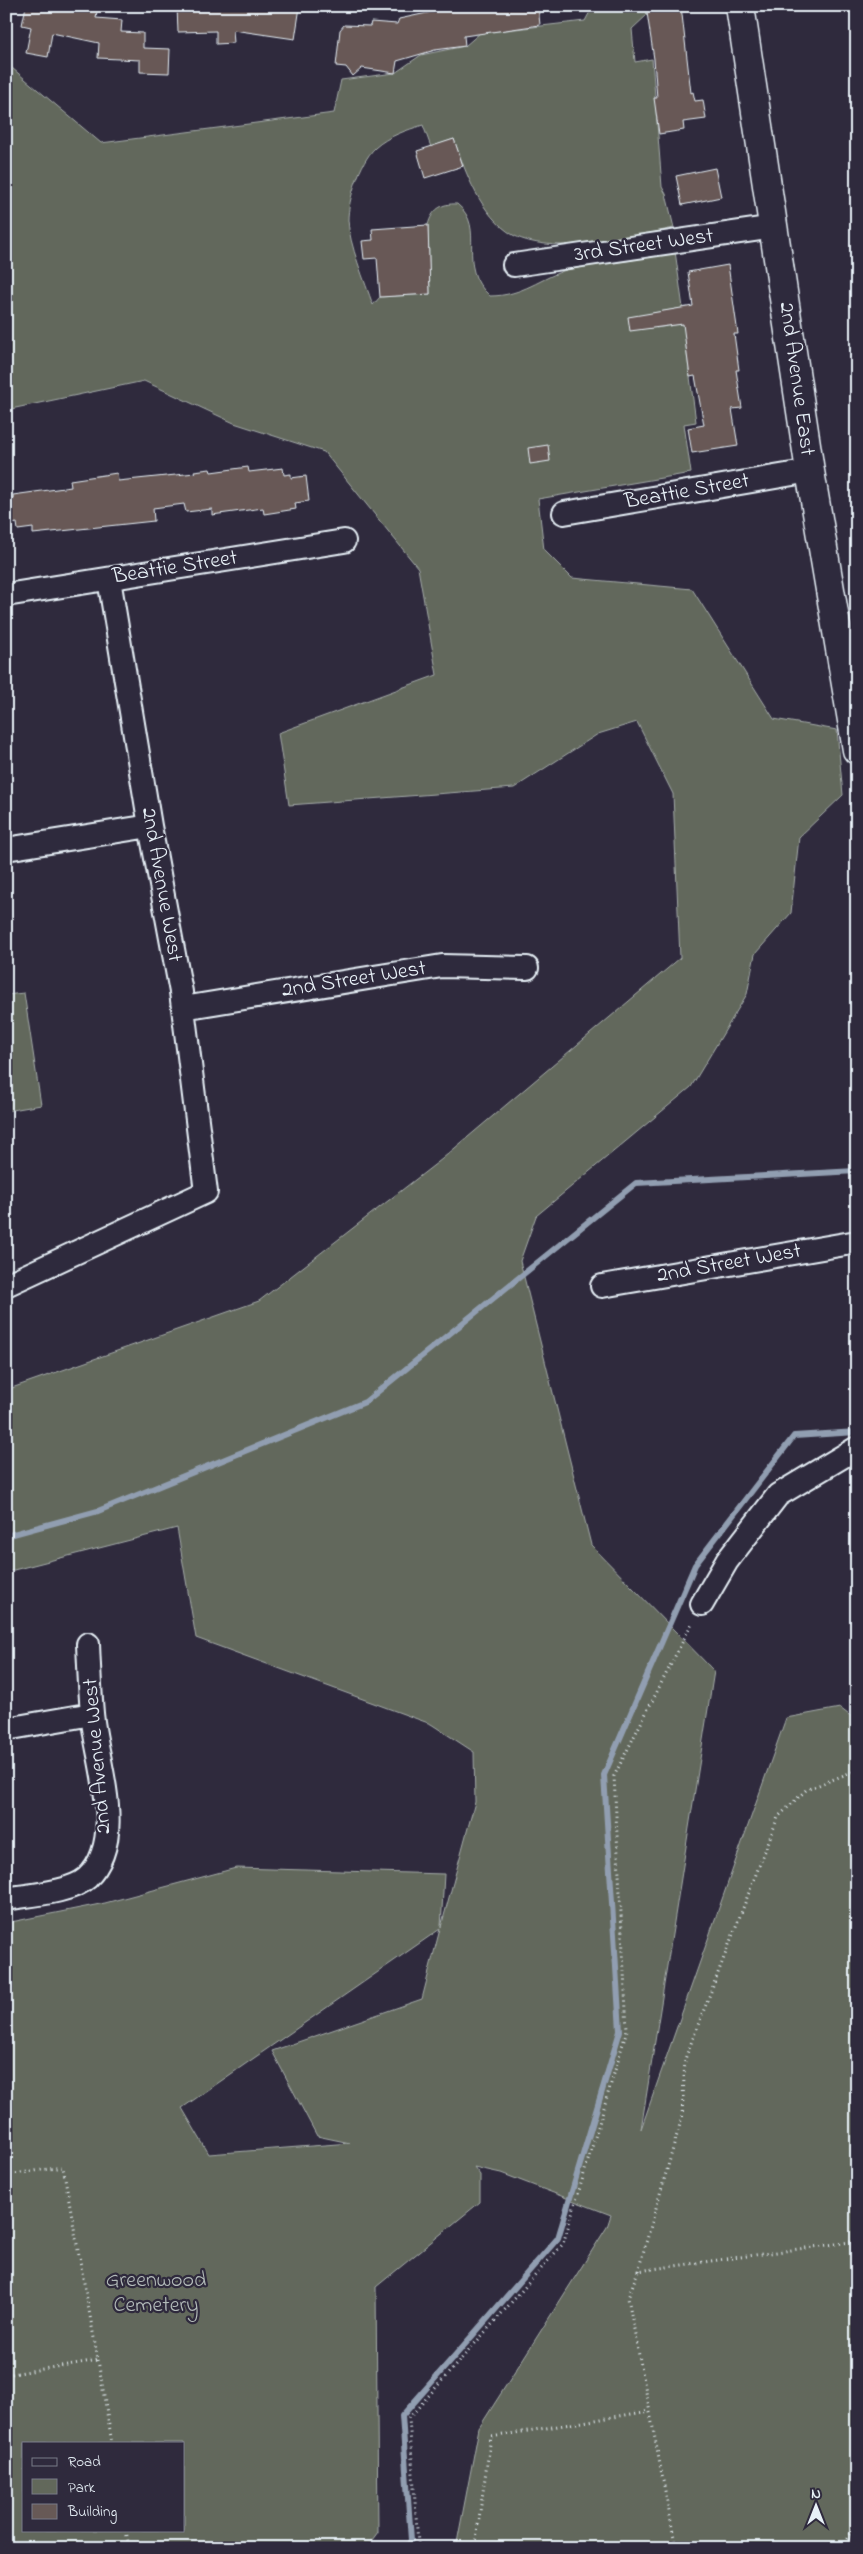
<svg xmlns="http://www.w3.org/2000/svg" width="863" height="2554" viewBox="0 0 863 2554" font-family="'Indie Flower',sans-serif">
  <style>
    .green { fill: #62685b; stroke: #a5acaa; fill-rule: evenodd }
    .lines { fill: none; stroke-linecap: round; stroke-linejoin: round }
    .stream { stroke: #919eb1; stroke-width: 6 }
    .building { fill: #675956; stroke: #e8f1f8 }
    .street-casing { stroke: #e8f1f8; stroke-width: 26 }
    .secondary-casing { stroke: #e8f1f8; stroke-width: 31 }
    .path { stroke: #e8f1f8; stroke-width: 3; stroke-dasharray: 1 4; stroke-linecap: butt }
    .street { stroke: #2f2a3d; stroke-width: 22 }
    .secondary { stroke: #2f2a3d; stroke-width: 28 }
    .labels { text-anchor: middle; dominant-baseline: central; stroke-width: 4.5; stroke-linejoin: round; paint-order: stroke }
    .street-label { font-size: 22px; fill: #e8f1f8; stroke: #2f2a3d }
    .park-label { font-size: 22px; fill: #b2bab9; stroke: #2f2a3d }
  </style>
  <rect width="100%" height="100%" fill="#2f2a3d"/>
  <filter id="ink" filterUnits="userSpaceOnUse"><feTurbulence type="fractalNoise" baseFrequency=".02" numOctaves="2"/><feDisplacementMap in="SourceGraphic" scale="10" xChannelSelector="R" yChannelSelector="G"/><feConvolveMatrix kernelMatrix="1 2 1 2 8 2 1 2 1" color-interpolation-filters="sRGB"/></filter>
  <g filter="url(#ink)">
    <path class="green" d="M593 6H646L647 15 632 29 635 62 652 59 662 187 666 194 674 228C648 233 622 241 596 243 571 246 535 247 513 235 481 216 465 172 454 139L431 147 423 125C407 130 388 136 375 148 360 162 348 200 348 220 349 244 365 282 373 305L380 297 430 294 428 225C432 210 441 203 457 204 488 229 454 265 490 296 523 296 540 278 569 269 591 262 615 264 637 259 650 257 662 253 675 251L683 308 653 313 656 328 685 323 686 347 696 422 684 424 691 473 538 499 544 550 572 578 692 589 774 719 837 730 843 795 799 837 791 913 755 954 747 994 691 1087 536 1216 520 1261 591 1545 714 1671 641 2129 786 1718 840 1708 857 1721V2517L848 2548H456L479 2428 607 2227 611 2215 501 2173 474 2167 480 2175V2202L376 2287 378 2532 366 2548H6V1923L105 1903 236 1868 444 1874 441 1927 475 1802 474 1752 431 1724 196 1638 177 1528 6 1572V1390L259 1301 442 1159 680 958 673 794 637 722 598 734 514 788 289 805 278 733 437 675 418 568 324 452 234 423 144 381 6 410V63L101 143 334 113 341 80 395 73 421 55 465 46 480 33 585 21ZM440 1929 422 1999 272 2051 317 2136 350 2143 209 2154 182 2108ZM24 2443H184V2530H24Z
      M24 993 41 1105 6 1111V995Z"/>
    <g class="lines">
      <path class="stream" d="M6 1536 98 1511 365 1402 636 1183 856 1171
        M407 2548 411 2540 402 2416 558 2238 620 2031 604 1775 695 1565 794 1436 857 1432"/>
    </g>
    <path class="building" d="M26 6H71L97 11 96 18 122 20 121 32 143 33V48L170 49 169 73 140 72V60L98 58 99 43 52 33 48 57 26 53 31 27 22 25Z
      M177 6H292L300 7 295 39 233 30 234 43 216 44V31L178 32Z
      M440 6H538L540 25 464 36 465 46 435 50 397 61 395 73 362 68 353 76 346 67 336 66 340 30 344 25 370 26 371 22 397 24 399 19 441 10Z
      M646 6H681L691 93 693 92 695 101 703 100 706 119 683 122 684 130 659 134 654 98H657L654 59Z
      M454 139 463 166 425 178 417 151Z
      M715 168 721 197 682 205 676 176Z
      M428 225 430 294 380 297 377 258 364 259 362 241 373 240 372 229Z
      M728 265 738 334H734L739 370H736L742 408 732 409 738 446 692 453 688 428 704 425 695 376 690 377 683 324 630 331 628 317 693 306 688 272Z
      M548 445 550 461 530 464 528 448Z
      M248 467 249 472 283 468 284 475 291 474V478L306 476 309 501 295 503 296 509 264 514 263 508 212 515V509L186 512 184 504 153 508 154 521 33 534V528L18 530 17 523 6 525V499L13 498V495L71 487 70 480 117 473 118 481 195 473 194 471 210 469 211 472Z"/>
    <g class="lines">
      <g class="street-casing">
        <path id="street" d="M514 265 774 227
          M564 513 810 471
          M6 595 344 541
          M6 849 150 826
          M183 1008 442 966 527 968
          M6 1285 206 1192 181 992 150 826 109 579
          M602 1286 857 1242
          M702 1604 727 1561 778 1495 857 1448
          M6 1729 92 1714
          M6 1899C28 1895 70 1893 87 1878 128 1839 96 1761 92 1713 90 1690 89 1667 88 1644"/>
      </g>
      <g class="secondary-casing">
        <path id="secondary" d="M740 6 810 471 857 750"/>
      </g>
      <path class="path" d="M857 1770 806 1790 778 1817 685 2059 682 2117 638 2271 857 2241
        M6 2175 63 2167 98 2360 6 2375
        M638 2271 628 2298 676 2548
        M98 2360 112 2443
        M126 2530 129 2548
        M416 2548 418 2543 409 2418 563 2244 627 2030 614 1776 693 1621
        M470 2548 476 2539 491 2437 650 2411
        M843 2548 857 2522"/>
      <use href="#street" class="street"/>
      <use href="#secondary" class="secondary"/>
    </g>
  </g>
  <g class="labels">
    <g class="street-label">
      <text transform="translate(644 246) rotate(-8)">3rd Street West</text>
      <text transform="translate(796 379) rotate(82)">2nd Avenue East</text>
      <text transform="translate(687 492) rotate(-10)">Beattie Street</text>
      <text transform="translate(175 568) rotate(-9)">Beattie Street</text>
      <text transform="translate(161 885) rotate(80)">2nd Avenue West</text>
      <text transform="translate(354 980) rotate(-9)">2nd Street West</text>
      <text transform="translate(729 1264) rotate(-10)">2nd Street West</text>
      <text transform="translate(98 1756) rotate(-95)">2nd Avenue West</text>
    </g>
    <g class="park-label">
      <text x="156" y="2281">Greenwood<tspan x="156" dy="25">Cemetery</tspan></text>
    </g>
  </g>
  <rect width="863" height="2554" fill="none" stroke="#2f2a3d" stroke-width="25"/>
  <rect x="12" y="12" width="838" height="2529" fill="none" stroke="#e8f1f8" stroke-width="2" filter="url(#ink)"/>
  <rect x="22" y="2442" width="162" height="90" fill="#2f2a3d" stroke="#797a88"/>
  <rect x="32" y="2458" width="25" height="8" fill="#2f2a3d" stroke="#797a88"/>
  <text x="68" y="2466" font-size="15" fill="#e8f1f8">Road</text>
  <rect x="32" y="2479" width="25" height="15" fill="#62685b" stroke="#797a88"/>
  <text x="68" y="2492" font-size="15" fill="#e8f1f8">Park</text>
  <rect x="32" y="2504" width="25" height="15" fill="#675956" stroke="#797a88"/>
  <text x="68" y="2516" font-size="15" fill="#e8f1f8">Building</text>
  <g transform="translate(816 2506)" stroke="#2f2a3d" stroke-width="4" paint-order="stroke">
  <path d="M0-4L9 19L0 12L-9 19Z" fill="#e8f1f8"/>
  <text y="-8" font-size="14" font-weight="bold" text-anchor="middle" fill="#e8f1f8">N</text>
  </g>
</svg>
